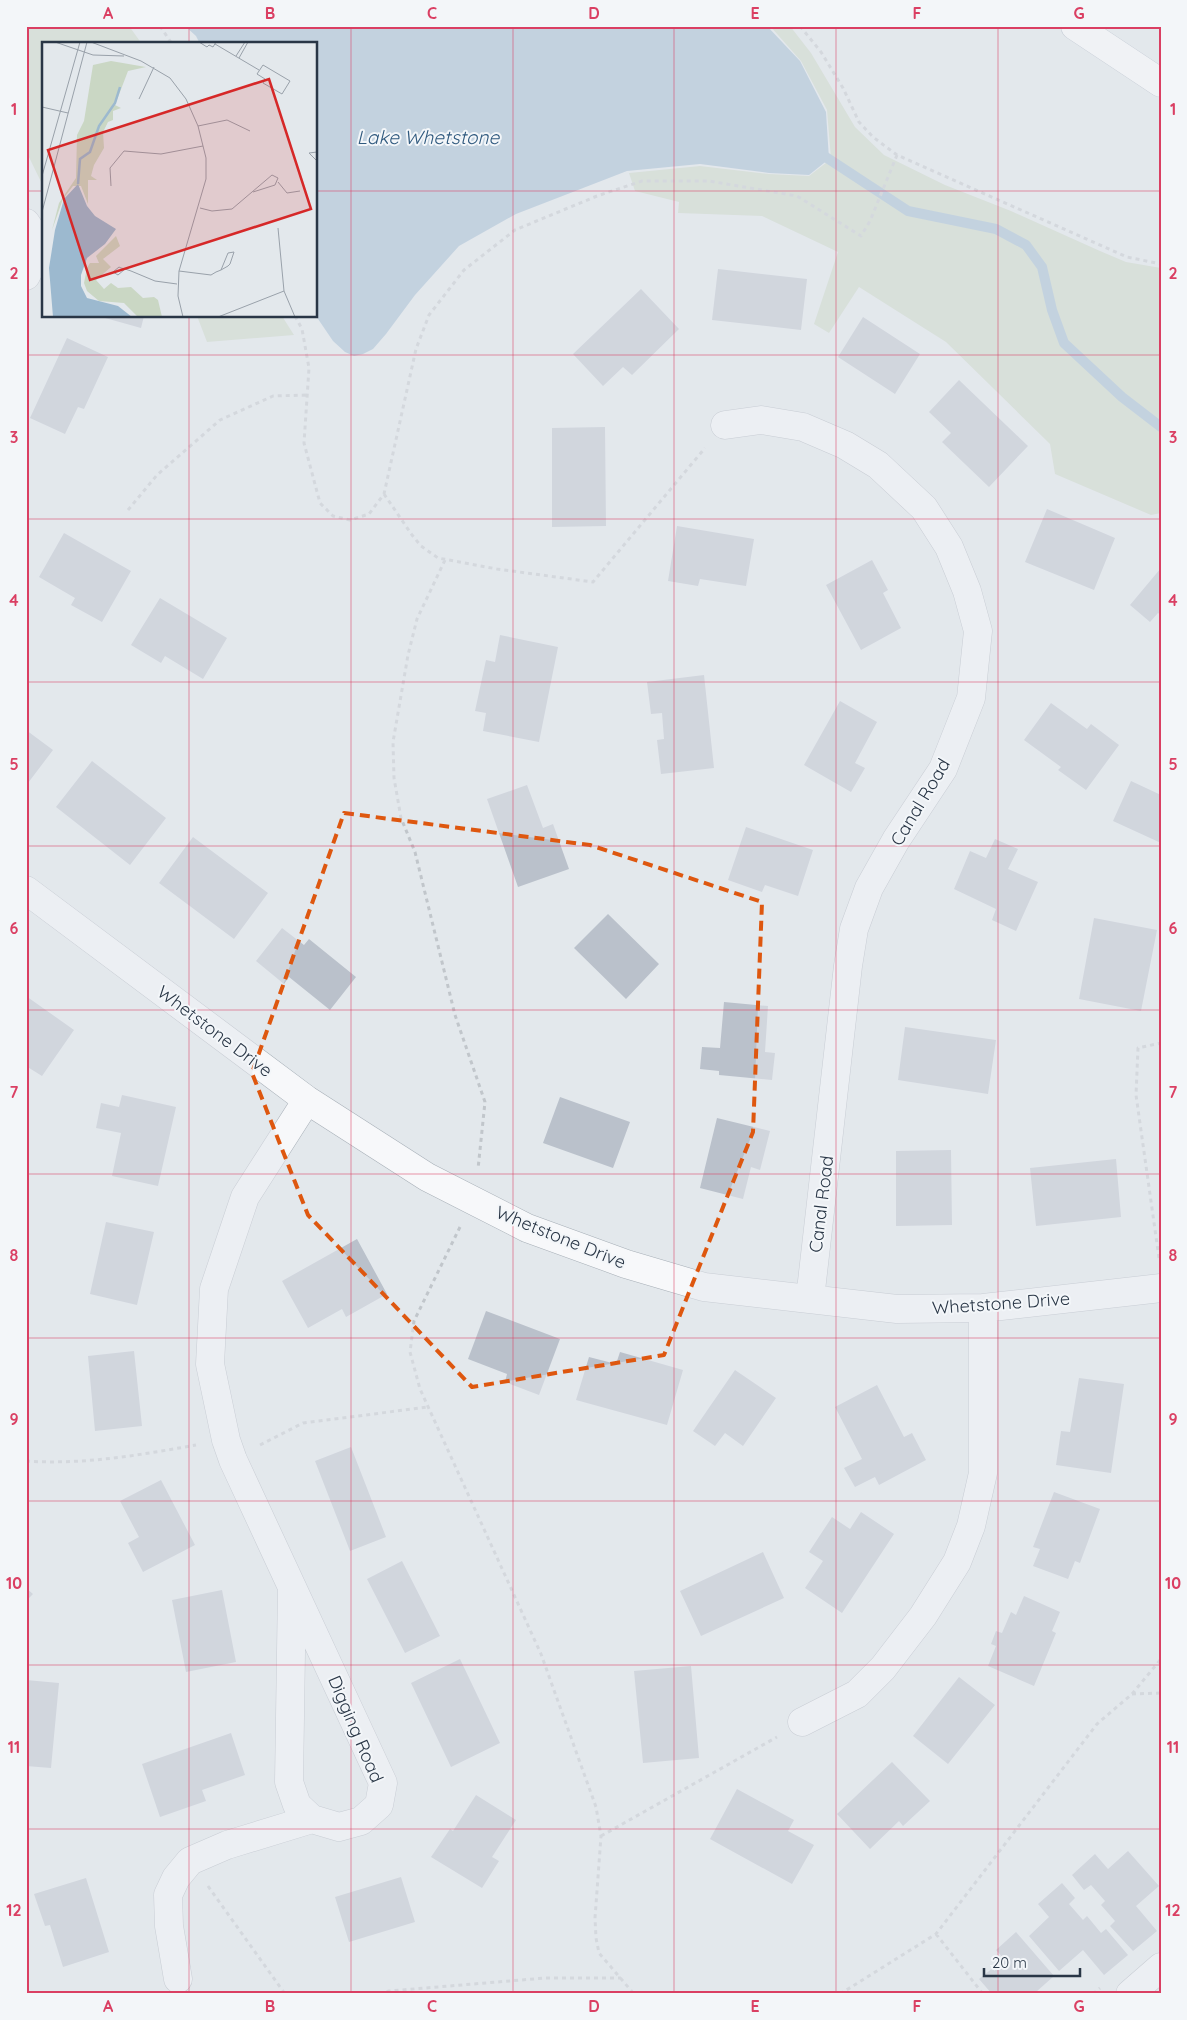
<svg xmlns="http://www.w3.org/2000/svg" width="1187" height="2020" viewBox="0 0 1187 2020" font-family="Quicksand,sans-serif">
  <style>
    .green { fill: #cad7c4 }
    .water { fill: #9cb9cf }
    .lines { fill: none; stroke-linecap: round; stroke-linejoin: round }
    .stream { stroke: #9cb9cf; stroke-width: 10 }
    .building { fill: #bac1cb }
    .minor-casing { stroke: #a7afb7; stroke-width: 29 }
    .major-casing { stroke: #a1adb9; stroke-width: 29 }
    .path { stroke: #c1c6cb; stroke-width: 3; stroke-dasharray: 4 4; stroke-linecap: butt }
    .minor { stroke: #f7f8fa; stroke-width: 28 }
    .major { stroke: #fff; stroke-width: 28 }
    .marked { fill: none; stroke: #de570f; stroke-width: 4; stroke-dasharray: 10 6; stroke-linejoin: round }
    .grid { fill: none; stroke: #da3f63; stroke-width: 1; stroke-opacity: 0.55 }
    .labels { text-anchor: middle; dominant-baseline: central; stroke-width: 4; stroke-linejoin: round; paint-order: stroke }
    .street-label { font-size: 18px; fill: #293646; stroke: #f3f6f9 }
    .water-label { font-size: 19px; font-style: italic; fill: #2f597e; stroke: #f3f6f9 }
    .inset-river { fill: none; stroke: #9cb9cf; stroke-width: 2.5 }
    .inset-road { fill: none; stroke: #99a1aa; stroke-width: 1 }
    .view { fill: #d62828; fill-opacity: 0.15; stroke: #d62828; stroke-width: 2.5 }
    .inset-edge { fill: none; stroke: #293646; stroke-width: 2.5 }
    .neatline { fill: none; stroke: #da3f63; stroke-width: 2 }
    .grid-label { font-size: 16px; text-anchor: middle; font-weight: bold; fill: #da3f63 }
  </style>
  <rect width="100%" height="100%" fill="#e3e8ec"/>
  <path class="green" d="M26 26H129L142 44H44V188L26 151Z
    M770 26H790L811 53 855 127 884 155 945 185 1011 211 1100 251 1126 262 1161 268V513L1151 515 1055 474 1050 444 946 342 859 287 829 333 814 324 838 252 762 216 678 213 679 202 635 191 629 173 700 166 769 174 809 176 831 159 827 110 801 61Z
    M197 316H282L294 335 207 342Z"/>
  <path class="water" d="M185 26H767L800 61 826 112 829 159 809 175 769 173 700 164 627 171 516 214 459 246 415 295 386 334 373 349 363 354 354 356 345 352 333 341 316 316V44H200L196 36Z"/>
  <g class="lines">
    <path class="stream" d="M818 152 908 211 996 229 1026 245 1042 267 1052 310 1064 343 1122 397 1161 427"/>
  </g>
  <path class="building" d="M718 269 807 279 801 330 712 320Z
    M641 289 679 329 632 375 623 367 603 386 573 354Z
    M98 316H144L141 328Z
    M863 317 920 354 895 394 838 357Z
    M67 338 108 357 84 409 78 407 65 434 30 418Z
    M959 380 1028 446 989 487 942 442 951 433 929 412Z
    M605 427 606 526 552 527V428Z
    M1047 509 1115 538 1094 590 1025 562Z
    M677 526 754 539 746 586 700 579 698 586 668 581Z
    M64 533 131 571 102 622 71 605 75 598 39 577Z
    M872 560 888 590 883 593 901 628 861 650 826 585Z
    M1161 568V615L1158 613 1150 622 1130 605Z
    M160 598 227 638 203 679 165 656 161 663 131 645Z
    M500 635 558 647 539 742 483 731 486 713 475 711 486 660 495 662Z
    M704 675 714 768 661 774 657 740 664 739 662 713 651 714 647 682Z
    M840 701 877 722 855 763 865 768 851 792 804 765Z
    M1051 703 1087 729 1091 724 1119 745 1086 790 1058 770 1061 767 1024 740Z
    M26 730 53 750 28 783 26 782Z
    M92 761 166 818 130 865 56 807Z
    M1131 781 1161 795V843L1113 821Z
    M527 785 543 828 553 824 569 869 518 887 487 799Z
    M746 827 813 850 798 896 765 885 762 892 728 880Z
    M193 837 268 893 234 939 159 883Z
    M995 839 1018 849 1008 869 1038 882 1016 931 992 920 996 909 954 889 970 851 986 858Z
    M608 914 659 964 626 999 574 948Z
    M1094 918 1157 930 1141 1011 1079 999Z
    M282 928 304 945 309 939 356 977 330 1010 289 977 284 984 256 961Z
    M26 996 74 1030 42 1076 26 1066Z
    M724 1002 768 1006 765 1052 775 1053 772 1080 719 1075V1071L700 1069 702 1047 720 1048Z
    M905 1027 996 1040 988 1094 898 1080Z
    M122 1095 176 1107 158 1186 112 1176 121 1133 96 1128 101 1103 119 1107Z
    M560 1097 630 1122 613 1168 543 1143Z
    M717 1118 770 1131 760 1170 751 1167 743 1199 700 1188Z
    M951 1150 952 1225 896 1226V1151Z
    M1116 1159 1121 1217 1036 1226 1030 1168Z
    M106 1222 154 1232 137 1305 90 1294Z
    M357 1239 387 1294 346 1317 342 1309 308 1328 282 1281Z
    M486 1311 560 1339 539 1395 505 1382 507 1374 468 1359Z
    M134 1351 142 1426 95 1431 88 1356Z
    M620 1352 683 1370 667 1425 576 1400 589 1357 616 1364Z
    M735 1370 776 1398 743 1446 725 1433 715 1446 693 1431Z
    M1079 1378 1124 1384 1111 1473 1056 1465 1061 1431 1070 1432Z
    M877 1385 904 1437 912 1433 926 1460 879 1485 875 1477 855 1487 844 1468 862 1459 835 1407Z
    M351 1447 386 1537 350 1551 315 1461Z
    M161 1480 195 1545 143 1572 128 1543 139 1537 120 1501Z
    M1054 1492 1100 1509 1080 1563 1075 1561 1068 1579 1033 1566 1040 1549 1033 1547Z
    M861 1512 894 1534 842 1613 805 1588 823 1561 809 1552 832 1517 850 1529Z
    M763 1552 784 1598 701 1636 680 1591Z
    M402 1561 440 1636 405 1653 367 1579Z
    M26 1588 33 1594 26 1601Z
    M222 1590 236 1662 186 1672 172 1600Z
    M1024 1596 1060 1612 1052 1631 1056 1633 1034 1686 988 1666 996 1646 991 1644 996 1631 1002 1633 1011 1612 1016 1615Z
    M460 1659 500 1743 451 1767 411 1683Z
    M691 1666 699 1758 643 1763 634 1671Z
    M959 1677 995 1705 948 1764 913 1736Z
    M26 1680 59 1683 51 1768 26 1766Z
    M231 1733 245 1775 202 1790 206 1801 160 1817 142 1764Z
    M892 1762 930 1801 903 1826 899 1821 870 1849 837 1814Z
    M737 1789 794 1820 788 1831 814 1845 792 1884 710 1839Z
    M476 1795 516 1820 492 1857 499 1861 482 1888 431 1857 450 1829 453 1831Z
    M1128 1851 1159 1886 1136 1906 1157 1931 1133 1951 1110 1926 1115 1921 1101 1905 1105 1901 1091 1885 1084 1890 1072 1875 1095 1854 1108 1869Z
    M401 1877 415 1922 349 1942 335 1897Z
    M86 1878 109 1952 63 1967 50 1925 45 1926 34 1894Z
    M1062 1883 1075 1898 1069 1904 1083 1920 1087 1916 1101 1933 1106 1929 1128 1955 1104 1975 1083 1950 1059 1971 1029 1936 1049 1917 1038 1904Z
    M1016 1932 1054 1976 1036 1992 1038 1994H992L979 1979 1004 1959 996 1950Z"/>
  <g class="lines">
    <g class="minor-casing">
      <path id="minor" d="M26 223C38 238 35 260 26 276
        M725 425 761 420 803 427 845 445 878 465 924 508 949 547 967 591 978 631 971 698 943 769 896 840 869 888 854 929 848 966 810 1299
        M26 890 307 1100 427 1177 527 1228 626 1264 704 1287 897 1309 983 1308 1161 1288
        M292 1587 289 1782 297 1805 312 1819 339 1827 361 1821 379 1805 383 1783 233 1460 226 1440 210 1364 214 1289 245 1197 307 1100
        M802 1722 857 1694 883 1668 923 1616 957 1562 971 1526 983 1473V1308
        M178 1979 169 1926 168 1895 176 1878 190 1861 227 1845 312 1819
        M1130 1994 1161 1967"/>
    </g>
    <g class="major-casing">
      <path id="major" d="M1075 26 1161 83"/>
    </g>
    <path class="path" d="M160 26 172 44
      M800 26 821 52 843 88 859 122 873 137 897 155 1127 257 1161 264
      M295 316 302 329 309 368 304 443 320 503 333 516 350 520 369 514 384 494 416 349 429 315 464 270 515 230 597 196 642 181H709L797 196 861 236 870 221 897 155
      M384 494 412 535 421 546 438 558 497 569 593 582 705 448
      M128 510 157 475 220 420 273 396 307 395
      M445 560 417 619 408 655 393 742 394 778 401 818 415 852 455 1015 485 1102 478 1169
      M460 1227 414 1321 410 1352 420 1389 541 1654 596 1807 601 1836 595 1918 596 1938 599 1953 634 1994
      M1159 1258 1136 1095 1138 1048 1161 1043
      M260 1445 303 1423 428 1407
      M26 1461C83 1465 140 1455 196 1445
      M1132 1694 1161 1693
      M601 1836 777 1737
      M208 1886 285 1994
      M936 1934 983 1994
      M379 1994 389 1991 545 1978H621
      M840 1994 936 1934 1097 1724 1132 1694 1161 1659
      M1093 1994 1100 1988"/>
    <use href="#minor" class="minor"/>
    <use href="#major" class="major"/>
  </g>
  <path d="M0 0H1187V2020H0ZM344 813 590 845 762 902 753 1132 664 1355 472 1387 308 1215 252 1073Z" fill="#e3e8ec" fill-opacity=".55" fill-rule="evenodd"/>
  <path class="marked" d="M344 813 590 845 762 902 753 1132 664 1355 472 1387 308 1215 252 1073Z"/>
  <path class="grid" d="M189 26V44M351 26V1994M513 26V1994M674 26V1994M836 26V1994M998 26V1994M26 191H44M316 191H1161M189 316V1994M26 355H1161M26 519H1161M26 682H1161M26 846H1161M26 1010H1161M26 1174H1161M26 1338H1161M26 1501H1161M26 1665H1161M26 1829H1161"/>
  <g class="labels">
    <g class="street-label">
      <text transform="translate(920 802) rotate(-59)">Canal Road</text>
      <text transform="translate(215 1031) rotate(37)">Whetstone Drive</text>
      <text transform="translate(821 1204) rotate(-83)">Canal Road</text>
      <text transform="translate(561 1237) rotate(22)">Whetstone Drive</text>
      <text transform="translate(1001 1303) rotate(-4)">Whetstone Drive</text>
      <text transform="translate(356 1729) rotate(67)">Digging Road</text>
    </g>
    <g class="water-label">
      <text x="428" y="137">Lake Whetstone</text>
    </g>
  </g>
  <g transform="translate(42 42)">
    <rect width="275" height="275" fill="#e3e8ec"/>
    <path d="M69 19 104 25 86 29 73 63 79 66 71 69V78L66 80 61 90 62 106 52 123 49 134 55 138H46V162L39 144H31L21 157 10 188 17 161 34 136 35 93 42 79 51 23ZM74 194 78 204 61 217 69 225 54 238 62 247 69 241 76 246 89 245 101 256 112 255 116 258 120 275H96L82 261 57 259 45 249 42 241 45 226 48 221H57L54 214Z" fill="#cad7c4"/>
    <path d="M36 142 45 164 53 174 74 187 63 202 45 216 39 233V244L45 256 76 264 90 275H11L7 226 13 188 22 157Z" fill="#9cb9cf"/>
    <path class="inset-river" d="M36 142 38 117 48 110 57 84 73 61 78 45"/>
    <path class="inset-road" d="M13 0 51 13 82 14M49 0 99 19 128 36 144 57 156 84 164 116V137L137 229 136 254 141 275M157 0 165 5 167 3 171 5 174 0M173 2 217 28M194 14 203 0M197 16 206 0M221 23 248 39 240 52 221 41 223 37 215 32ZM97 57 112 25M0 65 26 71M156 84 185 78 208 89M275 110 267 111 275 119M0 134 38 0M236 140 245 151 258 149M69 144 68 126 82 109 119 112 161 104M158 166 170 169 190 167 230 133 236 136 233 143 211 150M0 170 45 0M236 186 242 249 253 275M83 227 76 233 71 230 77 225 79 226 83 227 89 229 113 239 135 242M137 229 169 233 174 230 179 228 186 224 188 222 192 210 186 211 179 228M176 275 242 249"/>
    <path class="view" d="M227 37 269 167 48 238 6 108Z"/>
    <rect width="275" height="275" class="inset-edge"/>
  </g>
  <rect width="1187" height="2020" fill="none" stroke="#f3f6f9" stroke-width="55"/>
  <path d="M984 1968v8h96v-8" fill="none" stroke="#293646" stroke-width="2.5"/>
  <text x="992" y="1968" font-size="15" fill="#293646" stroke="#f3f6f9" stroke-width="4" paint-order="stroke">20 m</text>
  <rect x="28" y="28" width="1132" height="1964" class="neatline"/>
  <g class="grid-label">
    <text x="108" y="19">A</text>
    <text x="270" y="19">B</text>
    <text x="432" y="19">C</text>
    <text x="594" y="19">D</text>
    <text x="755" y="19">E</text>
    <text x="917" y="19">F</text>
    <text x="1079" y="19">G</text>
    <text x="14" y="115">1</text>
    <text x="1173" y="115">1</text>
    <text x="14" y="279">2</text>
    <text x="1173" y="279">2</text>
    <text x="14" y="443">3</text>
    <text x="1173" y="443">3</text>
    <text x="14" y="606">4</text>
    <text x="1173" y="606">4</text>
    <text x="14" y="770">5</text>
    <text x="1173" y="770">5</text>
    <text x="14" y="934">6</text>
    <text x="1173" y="934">6</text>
    <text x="14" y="1098">7</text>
    <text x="1173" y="1098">7</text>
    <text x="14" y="1261">8</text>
    <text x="1173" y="1261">8</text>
    <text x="14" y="1425">9</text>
    <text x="1173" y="1425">9</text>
    <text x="14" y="1589">10</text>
    <text x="1173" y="1589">10</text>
    <text x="14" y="1753">11</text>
    <text x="1173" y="1753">11</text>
    <text x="14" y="1916">12</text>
    <text x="1173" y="1916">12</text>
    <text x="108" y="2012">A</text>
    <text x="270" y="2012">B</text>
    <text x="432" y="2012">C</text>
    <text x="594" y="2012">D</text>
    <text x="755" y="2012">E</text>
    <text x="917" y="2012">F</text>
    <text x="1079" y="2012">G</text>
  </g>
</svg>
